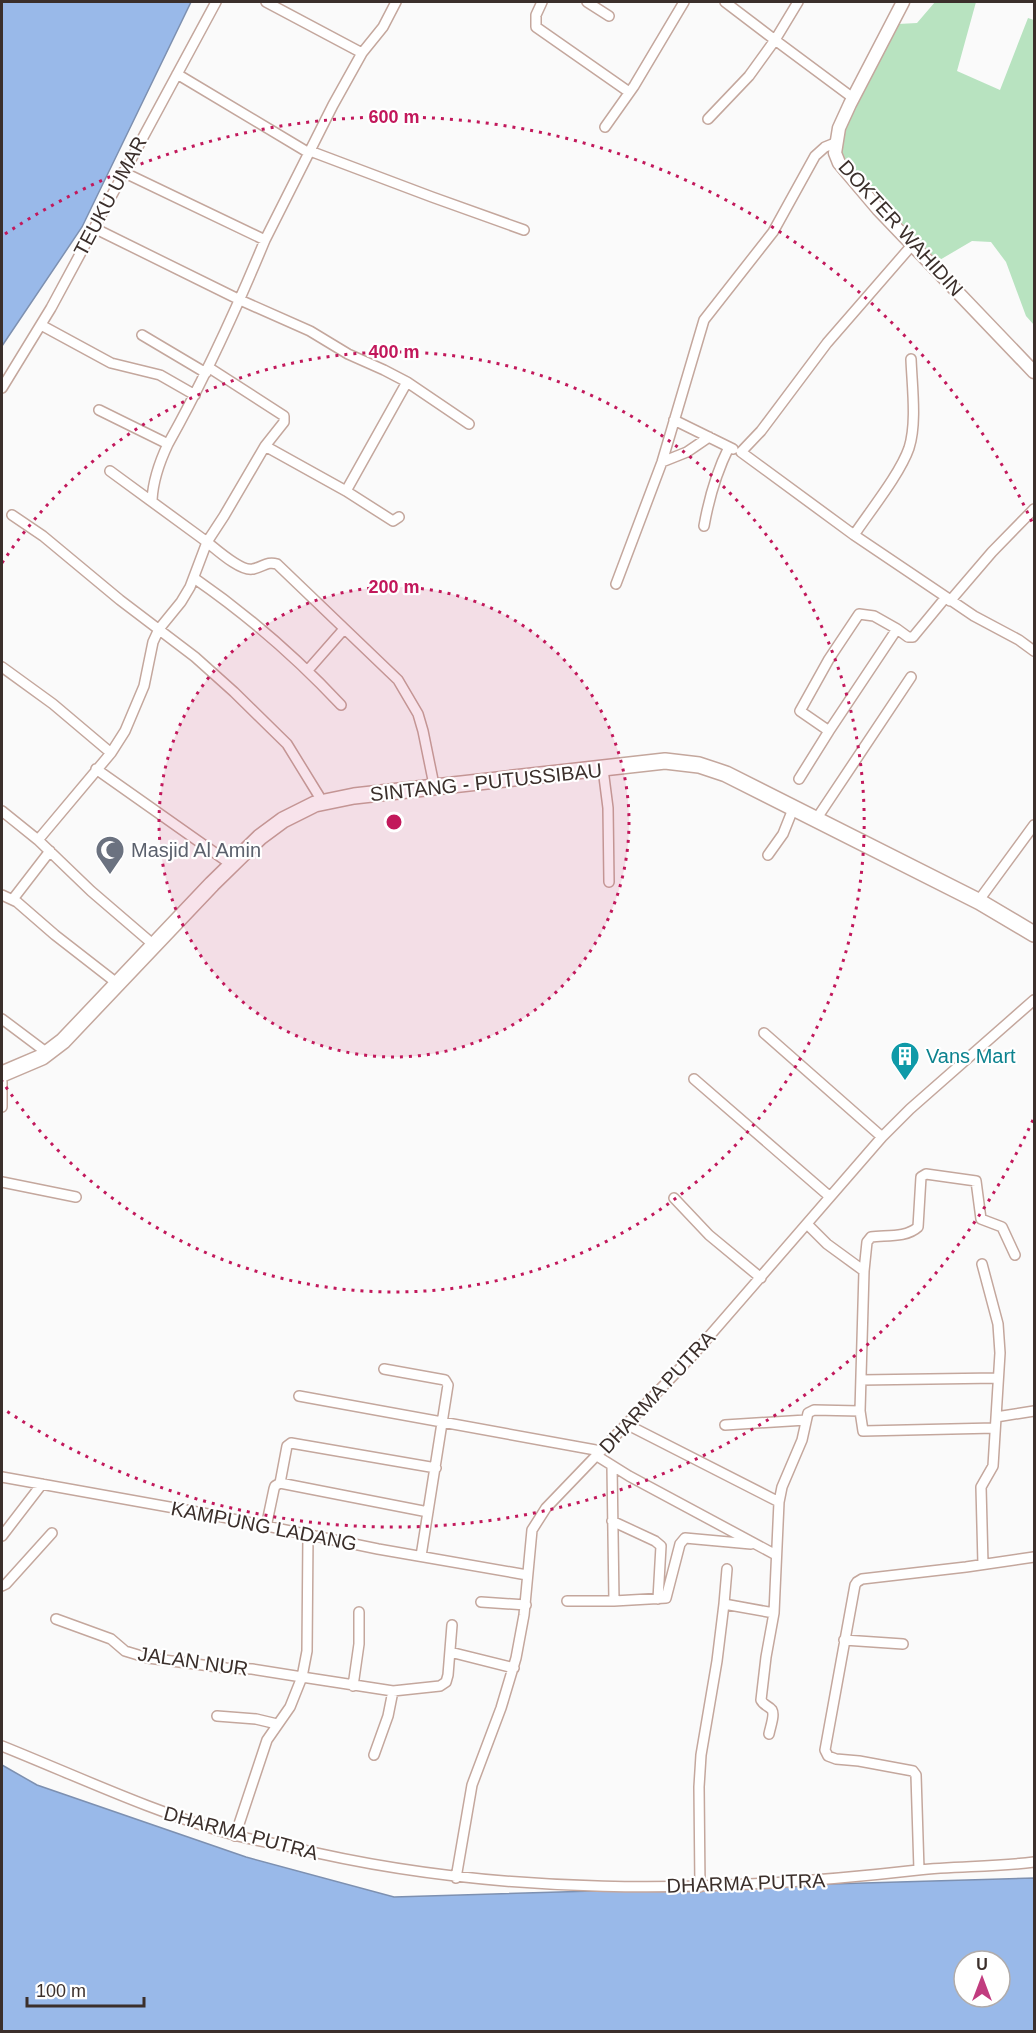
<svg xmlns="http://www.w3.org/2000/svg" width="1036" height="2033" viewBox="0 0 1036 2033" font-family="Arial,sans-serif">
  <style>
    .green { fill: #b8e3c0 }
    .water { fill: #99b9e9; stroke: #7d90b0; stroke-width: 1.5; fill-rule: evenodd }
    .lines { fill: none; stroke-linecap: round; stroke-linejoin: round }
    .minor-casing { stroke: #c4a79d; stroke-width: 12 }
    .tertiary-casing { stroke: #c4a79d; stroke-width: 15 }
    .trunk-casing { stroke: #c4a79d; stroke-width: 18 }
    .minor { stroke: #fff; stroke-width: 9 }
    .tertiary { stroke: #fff; stroke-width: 12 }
    .trunk { stroke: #fff; stroke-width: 15 }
    .ring { fill: none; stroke: #c2185b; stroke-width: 3; stroke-dasharray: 3 6 }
    .labels { text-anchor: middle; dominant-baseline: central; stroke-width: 4.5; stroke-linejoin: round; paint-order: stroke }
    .street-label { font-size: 20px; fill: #3b2f2b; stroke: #fff }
    .worship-label { font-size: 20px; fill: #5b616d; stroke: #fff; text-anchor: start }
    .culture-label { font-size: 20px; fill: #0d838f; stroke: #fff; text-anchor: start }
    .centre { fill: #c2185b; stroke: #fff; stroke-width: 3 }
    .ring-label { font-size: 18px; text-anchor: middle; font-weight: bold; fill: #c2185b; stroke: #fff; stroke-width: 4.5; stroke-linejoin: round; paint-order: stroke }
  </style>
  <rect width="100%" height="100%" fill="#fafafa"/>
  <path class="green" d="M935 2H976L957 71 1000 90 1028 18 1034 20V325L1026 316 1006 262 991 242 972 241 938 261 843 161 841 152 839 135 898 24 917 23Z"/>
  <path class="water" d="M2 2H191L82 227 2 346Z
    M2 1765 37 1785 246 1857 394 1897 1034 1878V2031H2ZM964 1961H1000V1997H964Z"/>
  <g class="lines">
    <g class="minor-casing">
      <path id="minor" d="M266 2 362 53
        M542 2 536 15V27L629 92
        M587 2 609 16
        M725 2 775 40 798 2
        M177 74 309 153
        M708 119 749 76 775 40 853 98
        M605 127 634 86 684 2
        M310 151 432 197 524 230
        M94 228 240 300 310 331 348 354 384 370 407 382 469 424
        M265 240 333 105 362 53 383 27 396 2
        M913 244 827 343 761 431 741 452 854 535 946 597 974 616 1019 640 1034 651
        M41 325 111 363 160 375 195 395
        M142 335 206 373
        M208 367 284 416V422L265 446 346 491 393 521 399 517
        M2 388 51 308 216 2
        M99 410 168 444C205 378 236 310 265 240L123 172
        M674 420 733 449
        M265 446 224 516 207 542C217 550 241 572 253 569 263 567 267 561 277 564L398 680 418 714 423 731 433 780
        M662 462 687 452 709 437
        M346 491 407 382
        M152 500C153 480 159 463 168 444
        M12 515 43 536 120 600 195 657 234 692 287 744 319 796
        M704 526C709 498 716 473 729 447
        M854 535C870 511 900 474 909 448 917 423 912 386 911 359
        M194 578C249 616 296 657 341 705
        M616 584 662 462 704 320 773 232 815 156 825 147 835 143
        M950 601 992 552 1034 509
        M897 629 874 616 859 614 829 659 800 711 829 731 897 629 908 637H913L946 597
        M2 667 53 704 111 753
        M308 670 344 629
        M96 769 225 860
        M603 769 608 808 609 882
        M799 779 829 731
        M2 811 38 840 91 891 148 940
        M819 815 911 677
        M38 840 111 753 125 731 144 686 153 642 159 629 181 602 190 587 207 542 110 471
        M768 855 783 834 793 809
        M2 895 17 902 55 935 118 984
        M982 896 1034 825
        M13 899 50 851
        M2 1019 42 1049
        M764 1033 882 1137
        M694 1079 829 1196
        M2 1082V1107
        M2 1182 76 1197
        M674 1198 709 1235 761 1278
        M808 1225 827 1244 864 1271 860 1411 863 1431 995 1428
        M982 1264 998 1324 1000 1353 993 1466 981 1487 983 1564
        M864 1271 867 1242 871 1237C886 1235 906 1238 918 1227L921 1177 926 1174 976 1181 981 1219 1002 1227 1015 1255
        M384 1369 445 1380 448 1385 421 1556
        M861 1380 998 1378
        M299 1396 601 1451
        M996 1417 1034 1411
        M626 1424 779 1502 774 1613 724 1604 717 1661 701 1755 699 1787 700 1887
        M725 1425 806 1420
        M597 1456 629 1476 776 1555
        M2 1477 208 1514 378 1549 527 1575
        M280 1483 428 1512
        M779 1502 782 1487 802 1440 808 1413 814 1410 860 1411
        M612 1521 655 1541 661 1546 658 1599
        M266 1527 274 1489 275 1486 280 1483 287 1446 291 1443 436 1468
        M2 1536 42 1484
        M2 1586 6 1584 52 1533
        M567 1601H614L612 1466
        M614 1601 666 1598 680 1544 685 1538 751 1544
        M481 1602 526 1605
        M724 1604 727 1569
        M56 1619 111 1639 125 1651 148 1658 226 1668 252 1669 302 1677 307 1651 308 1535
        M844 1640 903 1644
        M450 1652 514 1668
        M353 1686 359 1644V1612
        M217 1716 256 1719 277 1724
        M769 1734C770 1728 775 1715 772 1710 768 1705 764 1706 761 1700L766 1657 774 1613
        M2 1746C79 1777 153 1812 234 1835 253 1840 272 1843 291 1847 496 1897 710 1894 918 1870 957 1866 996 1867 1034 1862
        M374 1755 388 1716 393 1691
        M235 1836 267 1740 290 1707 302 1677 393 1691 440 1686 446 1682 448 1675 452 1625
        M919 1870 916 1775 913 1771 859 1761 836 1759 828 1756 825 1750 855 1585 857 1582 862 1579 966 1567 1034 1557
        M456 1878 472 1785 501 1708 516 1658 524 1615 532 1530 546 1508 692 1356 882 1137 910 1109 1034 1000"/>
    </g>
    <g class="tertiary-casing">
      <path id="tertiary" d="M903 2 850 104 839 128 835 153 839 163 878 209 1034 372"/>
    </g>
    <g class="trunk-casing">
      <path id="trunk" d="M2 1074 42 1057 63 1041 212 884 260 837 283 820 315 804 354 796 665 761 699 765 726 774 980 902 1034 934"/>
    </g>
    <use href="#minor" class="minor"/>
    <use href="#tertiary" class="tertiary"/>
    <use href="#trunk" class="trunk"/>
  </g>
  <circle cx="394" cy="822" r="235" fill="#c2185b" fill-opacity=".12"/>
  <g class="ring">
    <circle cx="394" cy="822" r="235"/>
    <path d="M2 563A470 470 0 1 1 2 1081"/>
    <path d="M1033 1120A705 705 0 0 1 5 1410M5 234A705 705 0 0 1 1033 524"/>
  </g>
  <defs>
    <g id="mosque-pin" transform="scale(1.5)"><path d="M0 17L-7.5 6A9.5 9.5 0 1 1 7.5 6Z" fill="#6b7280" stroke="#fff"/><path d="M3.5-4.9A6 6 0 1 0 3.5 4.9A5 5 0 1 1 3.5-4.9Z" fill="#fff"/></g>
    <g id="building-pin" transform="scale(1.5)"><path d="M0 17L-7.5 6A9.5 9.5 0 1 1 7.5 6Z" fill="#0f9aa8" stroke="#fff"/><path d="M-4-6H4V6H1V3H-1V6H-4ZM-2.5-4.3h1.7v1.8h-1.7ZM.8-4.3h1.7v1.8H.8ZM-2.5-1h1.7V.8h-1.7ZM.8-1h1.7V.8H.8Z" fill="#fff"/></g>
  </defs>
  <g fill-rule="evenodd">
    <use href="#mosque-pin" x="110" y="850"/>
    <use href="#building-pin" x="905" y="1056"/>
  </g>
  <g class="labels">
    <g class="street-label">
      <text transform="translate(110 196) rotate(-62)">TEUKU UMAR</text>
      <text transform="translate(901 228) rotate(48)">DOKTER WAHIDIN</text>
      <text transform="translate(486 782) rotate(-6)">SINTANG - PUTUSSIBAU</text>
      <text transform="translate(657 1392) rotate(-47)">DHARMA PUTRA</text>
      <text transform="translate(264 1526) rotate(11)">KAMPUNG LADANG</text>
      <text transform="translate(193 1661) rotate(8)">JALAN NUR</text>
      <text transform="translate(241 1833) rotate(15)">DHARMA PUTRA</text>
      <text transform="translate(746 1883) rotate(-2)">DHARMA PUTRA</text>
    </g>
    <g class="worship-label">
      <text x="131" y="850">Masjid Al Amin</text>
    </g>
    <g class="culture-label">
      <text x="926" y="1056">Vans Mart</text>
    </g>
  </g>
  <circle cx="394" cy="822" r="9" class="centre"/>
  <g class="ring-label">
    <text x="394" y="123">600 m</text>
    <text x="394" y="358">400 m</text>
    <text x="394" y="593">200 m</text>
  </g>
  <rect width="1036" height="2033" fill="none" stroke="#3b2f2b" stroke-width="6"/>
  <g transform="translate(982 1979)"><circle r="28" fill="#ffffff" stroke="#b1acaa" stroke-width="1.5"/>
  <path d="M0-4.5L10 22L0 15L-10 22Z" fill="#c13c7f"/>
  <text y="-9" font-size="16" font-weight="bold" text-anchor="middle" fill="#3b2f2b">U</text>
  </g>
  <path d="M27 1997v9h117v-9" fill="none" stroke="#3b2f2b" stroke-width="3"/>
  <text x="36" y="1997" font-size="18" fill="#3b2f2b" stroke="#ffffff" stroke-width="4.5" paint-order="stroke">100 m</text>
</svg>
